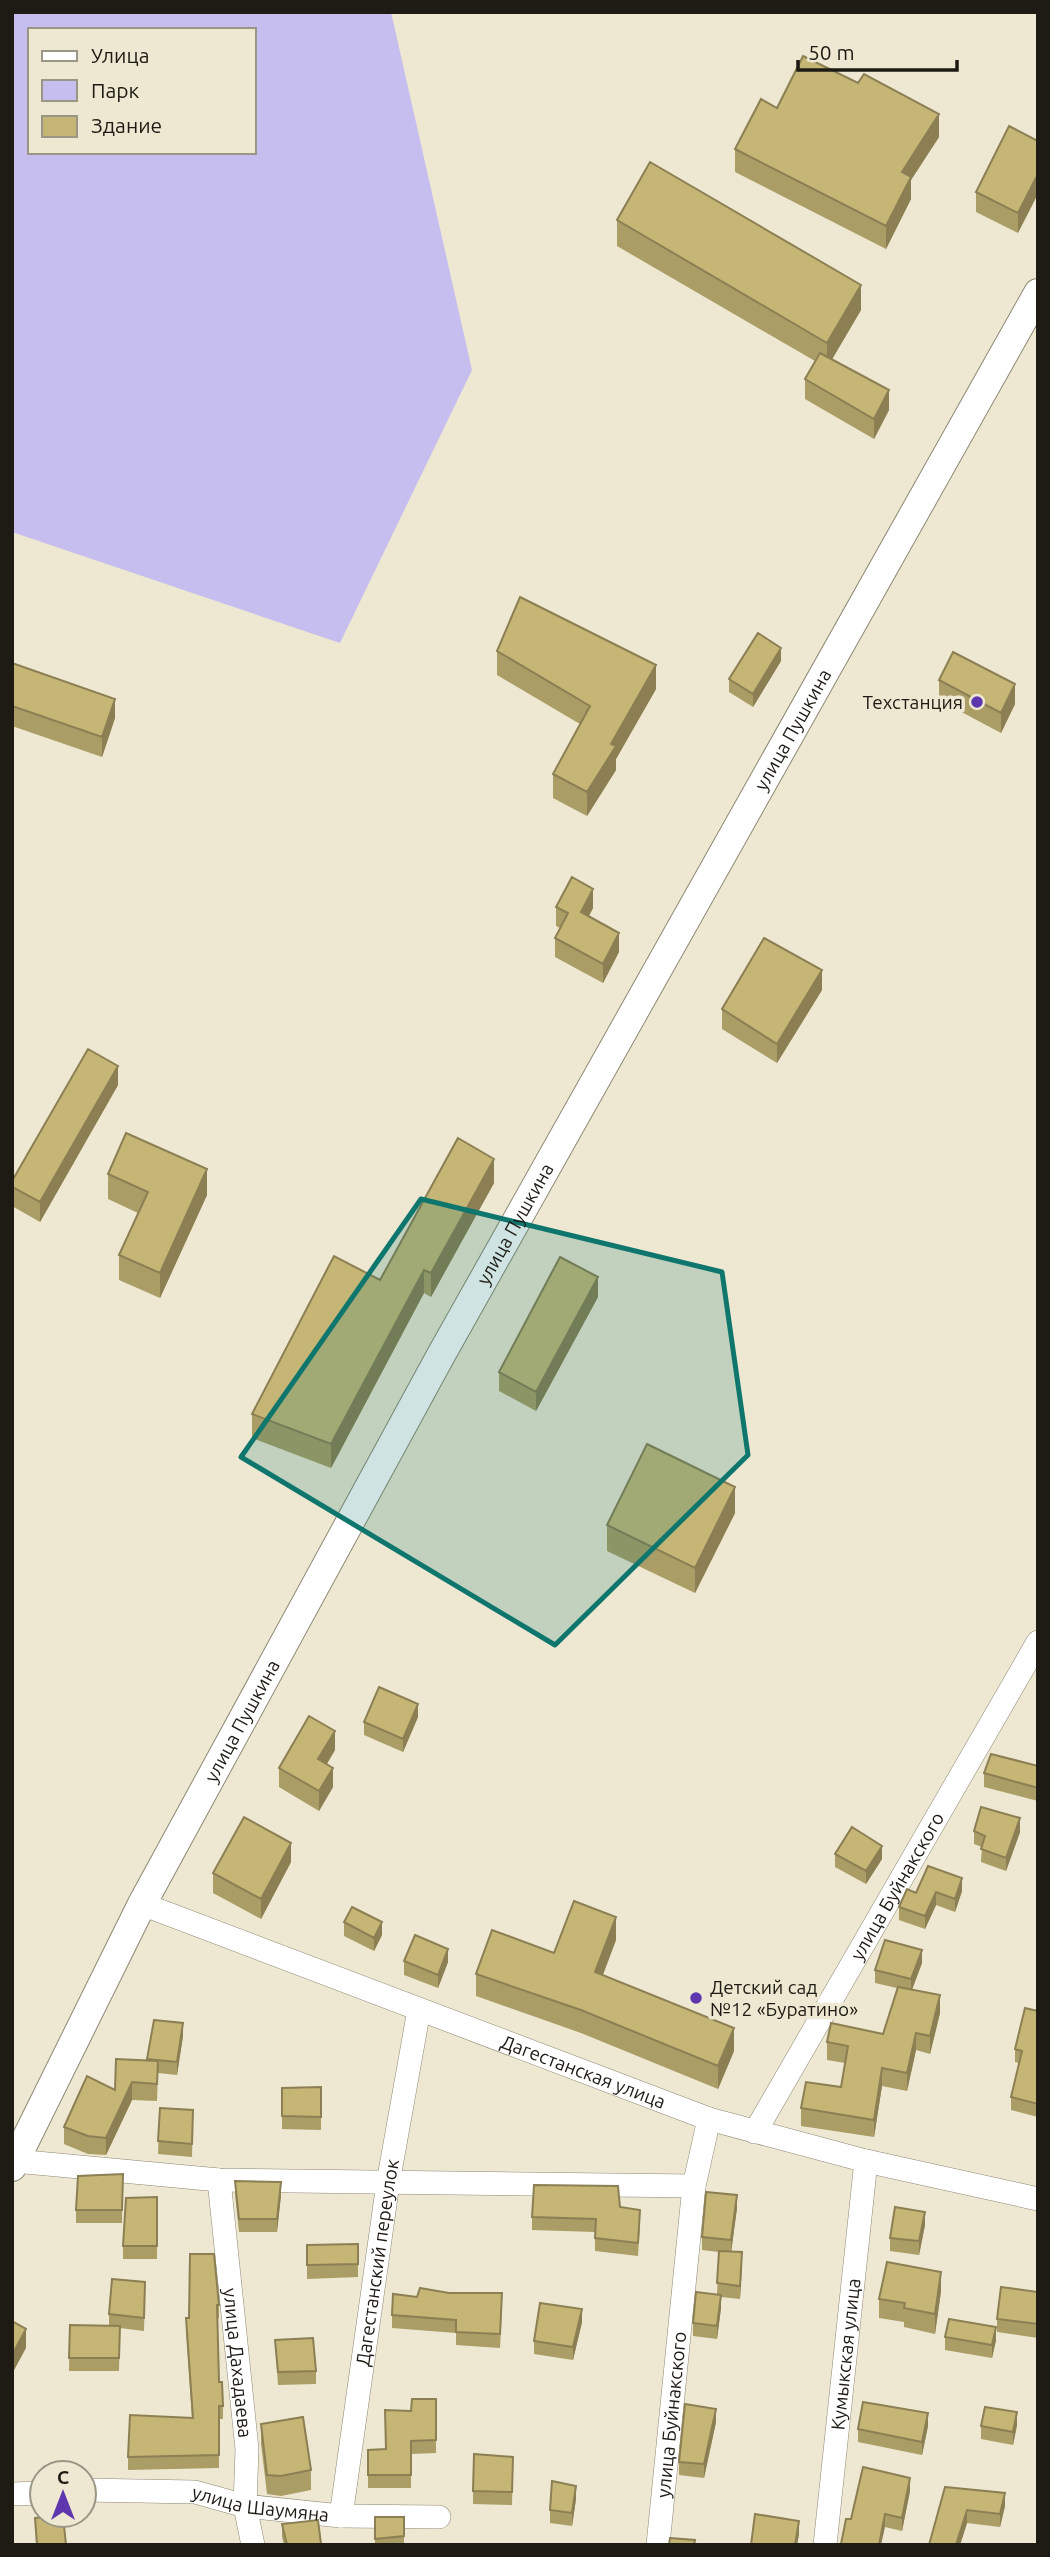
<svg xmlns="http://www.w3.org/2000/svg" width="1050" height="2557" viewBox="0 0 1050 2557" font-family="Ubuntu,sans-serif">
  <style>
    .green { fill: #c6beef; fill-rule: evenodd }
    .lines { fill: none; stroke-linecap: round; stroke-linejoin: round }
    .minor-casing { stroke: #8d8874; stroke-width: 24 }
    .tertiary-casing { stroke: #8d8874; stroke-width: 30 }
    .minor { stroke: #fff; stroke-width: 23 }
    .tertiary { stroke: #fff; stroke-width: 28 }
    .wall { fill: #aa9d65 }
    .shaded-wall { fill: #8b7f53 }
    .building { fill: #c6b676; stroke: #8b7f53; stroke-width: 2 }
    .marked { fill: #0f766e; fill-opacity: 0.2; stroke: #0f766e; stroke-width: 5; stroke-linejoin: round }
    .poi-dot { fill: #5e37af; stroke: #eee8d2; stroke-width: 2.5 }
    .labels { text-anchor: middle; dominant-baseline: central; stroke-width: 7; stroke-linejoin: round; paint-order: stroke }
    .poi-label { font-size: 19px; fill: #1d1b13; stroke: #eee8d2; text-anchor: end }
    .street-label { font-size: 19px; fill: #1d1b13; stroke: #eee8d2 }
  </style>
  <rect width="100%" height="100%" fill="#eee8d2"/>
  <path class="green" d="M12 12H391L472 370 340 643 12 532ZM30 30H254V152H30Z"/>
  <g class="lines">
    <g class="minor-casing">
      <g id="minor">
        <path id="s1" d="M142 1904 709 2119 866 2161 1038 2199"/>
        <path id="s2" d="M755 2132 1038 1642"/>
        <path d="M15 2161 219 2180 694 2186"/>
        <path id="s3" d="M219 2180 247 2449 245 2506 253 2545"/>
        <path id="s4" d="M84 2490 195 2492 245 2506 341 2516 439 2517"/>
        <path d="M12 2494 42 2493"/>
        <path id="s5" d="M341 2516 388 2183 419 2010"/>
        <path id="s6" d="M658 2545 694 2186 709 2119"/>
        <path id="s7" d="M825 2545 866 2161"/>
      </g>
    </g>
    <g class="tertiary-casing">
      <g id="tertiary">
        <path id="s8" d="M12 2167 142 1904 441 1355 1038 293"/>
      </g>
    </g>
    <use href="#minor" class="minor"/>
    <use href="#tertiary" class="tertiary"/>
  </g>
  <path class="wall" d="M777 108 939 137 911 180V199L886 249 735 172V149Z
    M1038 141 1018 233 976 212V192Z
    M617 220 861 310 832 359 889 410 874 439 805 399V379L815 361 617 246Z
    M497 651 656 689 616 759V770L587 816 553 798V774L580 724 497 675Z
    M781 661 753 707 729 692V679Z
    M12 663 115 718 102 757 12 726Z
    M939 680 1015 704 1001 733 939 700Z
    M556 907 593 908 589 916 619 952 603 983 555 957V938L560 928 556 926Z
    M822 990 777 1063 722 1029V1009Z
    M118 1085 40 1222 12 1206V1181Z
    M108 1174 207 1195 160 1298 119 1280V1255L138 1213 108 1199Z
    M494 1183 431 1297 424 1293 331 1468 252 1438V1414L380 1280Z
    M598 1297 536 1411 499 1391V1372Z
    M735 1513 695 1593 607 1551V1525Z
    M418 1717 403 1752 364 1735V1722Z
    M335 1750 327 1764 333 1787 319 1811 279 1787V1768Z
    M1038 1766V1801L984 1787V1773Z
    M974 1831 1020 1832 1006 1871 981 1862 982 1847 974 1844Z
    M835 1854 882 1859 866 1884 835 1867Z
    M291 1862 261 1919 213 1893V1873Z
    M962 1891 955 1912 936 1905 925 1929 899 1920V1907L916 1893Z
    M344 1922 382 1935 374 1951 344 1936Z
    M616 1940 603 1975 734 2051 718 2089 581 2033 476 1996V1974L554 1953Z
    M404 1961 448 1962 438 1988 404 1975Z
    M922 1963 912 1990 940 2013 930 2054 916 2050 907 2091 882 2086 874 2137 801 2126V2108L841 2087 845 2063 827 2060V2042L883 2034 897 1988 875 1983V1970Z
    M1038 2011V2117L1011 2110V2097L1019 2063 1015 2062V2049Z
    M154 2020 183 2036 177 2075 158 2073 157 2101 132 2100 106 2155 88 2154 64 2144V2127L115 2090 147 2060Z
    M321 2087V2130L282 2129V2088Z
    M160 2108 193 2110 192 2157 158 2154Z
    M123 2174 122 2223H76V2210Z
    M235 2181 281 2195 277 2232H239L235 2194Z
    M157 2197V2259H123V2246Z
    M620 2207 640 2223 638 2256 595 2251V2232L532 2230V2217Z
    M737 2208 731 2252 742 2265 740 2299 721 2297V2308L717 2339 693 2336V2323L717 2294 719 2252 702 2250V2237Z
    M925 2225 919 2255 890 2251V2238Z
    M358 2244V2277L307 2279V2245Z
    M190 2254 219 2305V2318H217L219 2382 223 2406V2419H219V2468L128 2470V2457L192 2418 186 2331V2318H189Z
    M941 2291 935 2334 904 2327V2322L879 2318V2299Z
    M1038 2292V2338L997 2332V2319Z
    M145 2296 144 2331 120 2328 119 2371H69L70 2325 109 2326V2314Z
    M502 2307 500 2348 456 2345V2333L392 2328V2315Z
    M582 2322 573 2360 534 2354V2341Z
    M945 2337 996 2340 992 2358 945 2350Z
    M275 2340 316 2371V2384L278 2385Z
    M436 2399V2453L411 2454V2488H368V2450L386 2449Z
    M716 2422 704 2478 679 2475V2462Z
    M261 2424 311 2470V2490L281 2496 267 2494 261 2444Z
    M1017 2425 1013 2445 981 2439V2426Z
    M928 2426 922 2455 858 2442V2429Z
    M513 2457 512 2505 473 2504V2491Z
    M945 2487 1005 2506 1000 2527 967 2523 960 2545H929Z
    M910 2491 902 2531 851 2519Z
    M576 2499 572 2526 550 2523V2510Z
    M375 2517H404V2545H375Z
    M282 2524 321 2545H284L282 2537Z"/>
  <path class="shaded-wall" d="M939 114V137L911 180V199L886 249V226L902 172Z
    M1038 174V194L1018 233V213Z
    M861 285V310L827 368V343Z
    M889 390V410L874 439V419Z
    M781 648V661L753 707V694Z
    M656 665V689L616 759V770L587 816V792L611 744Z
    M1015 684V704L1001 733V713Z
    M115 699V718L102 757V737Z
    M593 889V908L581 931V912Z
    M619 933V952L603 983V964Z
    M822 970V990L777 1063V1044Z
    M118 1066V1085L40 1222V1202Z
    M494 1159V1183L431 1297V1273Z
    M207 1169V1195L160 1298V1273Z
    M424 1270V1293L331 1468V1444Z
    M598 1277V1297L536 1411V1392Z
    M735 1487V1513L695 1593V1568Z
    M418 1704V1717L403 1752V1739Z
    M335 1731V1750L318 1778V1759Z
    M333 1768V1787L319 1811V1791Z
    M1020 1818V1832L1006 1871V1858Z
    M291 1843V1862L261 1919V1899Z
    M882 1846V1859L866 1884V1871Z
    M962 1878V1891L955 1912V1899Z
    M936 1892V1905L925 1929V1916Z
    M616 1917V1940L595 1995V1972Z
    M382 1922V1935L374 1951V1938Z
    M448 1949V1962L438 1988V1975Z
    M922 1950V1963L911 1992V1979Z
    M940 1995V2013L930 2054V2036Z
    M183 2023V2036L177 2075V2062Z
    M734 2028V2051L718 2089V2066Z
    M916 2033V2050L907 2091V2073Z
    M882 2068V2086L874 2137V2120Z
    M132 2082V2100L106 2155V2138Z
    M281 2182V2195L277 2232V2219Z
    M737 2195V2208L731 2253V2240Z
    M925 2212V2225L919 2255V2241Z
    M742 2252V2265L740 2299V2286Z
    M941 2272V2291L935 2334V2314Z
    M721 2295V2308L717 2339V2326Z
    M582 2309V2322L573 2360V2347Z
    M996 2327V2340L992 2358V2345Z
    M26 2329V2348L12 2374V2355Z
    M716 2409V2422L704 2478V2464Z
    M1017 2412V2425L1013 2445V2432Z
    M928 2413V2426L922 2455V2442Z
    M910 2478V2491L902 2531V2518Z
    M576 2486V2499L572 2526V2513Z
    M1005 2493V2506L1000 2527V2514Z
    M967 2510V2523L960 2545H956Z
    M885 2514V2527L881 2545H879Z
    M799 2521V2535L797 2545H795Z"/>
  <path class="building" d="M803 56 858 83 864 74 939 114 902 172 911 177 886 226 735 149 761 99 777 108Z
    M1009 126 1038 141V174L1018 213 976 192Z
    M650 162 861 285 827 343 617 220Z
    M820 353 889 390 874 419 805 379Z
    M520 597 656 665 611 744 616 746 587 792 553 774 590 706 497 651Z
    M758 633 781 648 753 694 729 679Z
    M953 652 1015 684 1001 713 939 680Z
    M12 663 115 699 102 737 12 706Z
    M572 877 593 889 581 912 619 933 603 964 555 938 568 913 556 907Z
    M764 938 822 970 777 1044 722 1009Z
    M88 1049 118 1066 40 1202 12 1187V1181Z
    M126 1133 207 1169 160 1273 119 1255 148 1192 108 1174Z
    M458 1138 494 1159 431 1273 424 1270 331 1444 252 1414 334 1256 380 1280Z
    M560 1257 598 1277 536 1392 499 1372Z
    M647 1444 735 1487 695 1568 607 1525Z
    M379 1687 418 1704 403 1739 364 1722Z
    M309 1716 335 1731 318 1759 333 1768 319 1791 279 1768Z
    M991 1754 1038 1766V1788L984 1773Z
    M981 1807 1020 1818 1006 1858 981 1849 985 1836 974 1831Z
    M244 1817 291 1843 261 1899 213 1873Z
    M852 1827 882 1846 866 1871 835 1854Z
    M928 1866 962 1878 955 1899 936 1892 925 1916 899 1907 907 1889 916 1893Z
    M574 1901 616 1917 595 1972 734 2028 718 2066 581 2010 476 1974 492 1930 554 1953Z
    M352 1907 382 1922 374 1938 344 1922Z
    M415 1935 448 1949 438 1975 404 1961Z
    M885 1940 922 1950 911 1979 875 1970Z
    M898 1987 940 1995 930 2036 916 2033 907 2073 882 2068 874 2120 801 2108 806 2082 841 2087 848 2046 827 2042 831 2023 883 2034Z
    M1025 2008 1038 2011V2104L1011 2097 1022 2051 1015 2049Z
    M154 2020 183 2023 177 2062 147 2059Z
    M116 2059 158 2061 157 2084 132 2082 106 2138 88 2136 64 2127 87 2076 115 2090Z
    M321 2087V2117L282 2116V2088Z
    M160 2108 193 2110 192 2144 158 2141Z
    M123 2174 122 2210H76L78 2176Z
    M235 2181 281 2182 277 2219H239Z
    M534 2185 618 2186 620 2207 640 2210 638 2243 595 2238 596 2219 532 2217Z
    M706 2192 737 2195 731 2240 702 2237Z
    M157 2197V2246H123L126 2198Z
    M895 2207 925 2212 919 2241 890 2238Z
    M358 2244V2264L307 2265V2245Z
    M719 2251 742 2252 740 2286 717 2283Z
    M190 2254H214L219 2305H217L219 2382H222L223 2406H219V2455L128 2457 130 2415 193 2418 186 2318H189Z
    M887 2262 941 2272 935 2314 904 2308 905 2303 879 2299Z
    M112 2279 145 2282 144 2318 109 2314Z
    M1001 2287 1038 2292V2324L997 2319Z
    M420 2288 449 2293H502L500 2334 456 2332V2320L392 2315 393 2294 417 2297Z
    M696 2292 721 2295 717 2326 693 2323Z
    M540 2303 582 2309 573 2347 534 2341Z
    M949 2319 996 2327 992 2345 945 2337Z
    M12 2321 26 2329 12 2355Z
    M70 2325 120 2326 119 2358H69Z
    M313 2338 316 2371 278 2372 275 2340Z
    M412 2399H436V2440L411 2441V2475H368V2450L386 2449 385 2410 411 2411Z
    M863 2402 928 2413 922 2442 858 2429Z
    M685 2404 716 2409 704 2464 679 2462Z
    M985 2407 1017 2412 1013 2432 981 2426Z
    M303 2417 311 2470 281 2476 267 2475 261 2424Z
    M474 2454 513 2457 512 2492 473 2491Z
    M863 2467 910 2478 902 2518 885 2514 879 2545 841 2544 846 2519H851Z
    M552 2481 576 2486 572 2513 550 2510Z
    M945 2487 1005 2493 1000 2514 967 2510 956 2545H929Z
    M755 2514 799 2521 795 2545H751Z
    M63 2516 66 2545H37L35 2518Z
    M375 2517H404V2536L375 2539Z
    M318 2520 321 2544 287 2545 282 2524Z
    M670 2538 695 2540 694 2545H669Z"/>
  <path class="marked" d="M421 1199 722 1272 748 1455 555 1645 241 1457Z"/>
  <g class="poi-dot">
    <circle cx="977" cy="702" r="7"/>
    <circle cx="696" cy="1998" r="7"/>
  </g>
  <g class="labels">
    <g class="poi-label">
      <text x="963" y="702">Техстанция</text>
      <text x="710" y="1987" text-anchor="start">Детский сад<tspan x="710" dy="22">№12 «Буратино»</tspan></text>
    </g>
    <g class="street-label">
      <text stroke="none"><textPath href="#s8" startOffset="1636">улица Пушкина</textPath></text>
      <text stroke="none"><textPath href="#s8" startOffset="1069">улица Пушкина</textPath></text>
      <text stroke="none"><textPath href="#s8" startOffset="502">улица Пушкина</textPath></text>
      <text stroke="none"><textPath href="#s2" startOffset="284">улица Буйнакского</textPath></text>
      <text stroke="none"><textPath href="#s1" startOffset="472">Дагестанская улица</textPath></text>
      <text stroke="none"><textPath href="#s5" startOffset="256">Дагестанский переулок</textPath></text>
      <text stroke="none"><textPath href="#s7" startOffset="192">Кумыкская улица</textPath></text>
      <text stroke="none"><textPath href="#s3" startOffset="184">улица Дахадаева</textPath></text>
      <text stroke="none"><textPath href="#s6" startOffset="131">улица Буйнакского</textPath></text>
      <text stroke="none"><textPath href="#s4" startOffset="178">улица Шаумяна</textPath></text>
    </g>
  </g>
  <rect width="1050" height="2557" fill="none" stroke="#1d1b13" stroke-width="28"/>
  <rect x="28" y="28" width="228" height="126" fill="#eee8d2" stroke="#9a9686" stroke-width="2"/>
  <rect x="42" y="51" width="35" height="10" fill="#ffffff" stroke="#9a9686" stroke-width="2"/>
  <text x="91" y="63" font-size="21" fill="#1d1b13">Улица</text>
  <rect x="42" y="80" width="35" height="21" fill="#c6beef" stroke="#9a9686" stroke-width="2"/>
  <text x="91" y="98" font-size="21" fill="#1d1b13">Парк</text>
  <rect x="42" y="116" width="35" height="21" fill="#c6b676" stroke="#9a9686" stroke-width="2"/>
  <text x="91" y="133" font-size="21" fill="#1d1b13">Здание</text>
  <g transform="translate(63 2494)"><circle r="33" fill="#eee8d2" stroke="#9a9686" stroke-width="2"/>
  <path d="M0-5L12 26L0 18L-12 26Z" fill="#5e37af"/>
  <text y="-10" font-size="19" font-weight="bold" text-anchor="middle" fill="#1d1b13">С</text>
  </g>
  <path d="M798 60v10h159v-10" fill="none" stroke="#1d1b13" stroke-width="3.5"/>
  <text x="808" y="60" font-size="21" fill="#1d1b13" stroke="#eee8d2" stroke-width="5" paint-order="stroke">50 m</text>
</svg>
